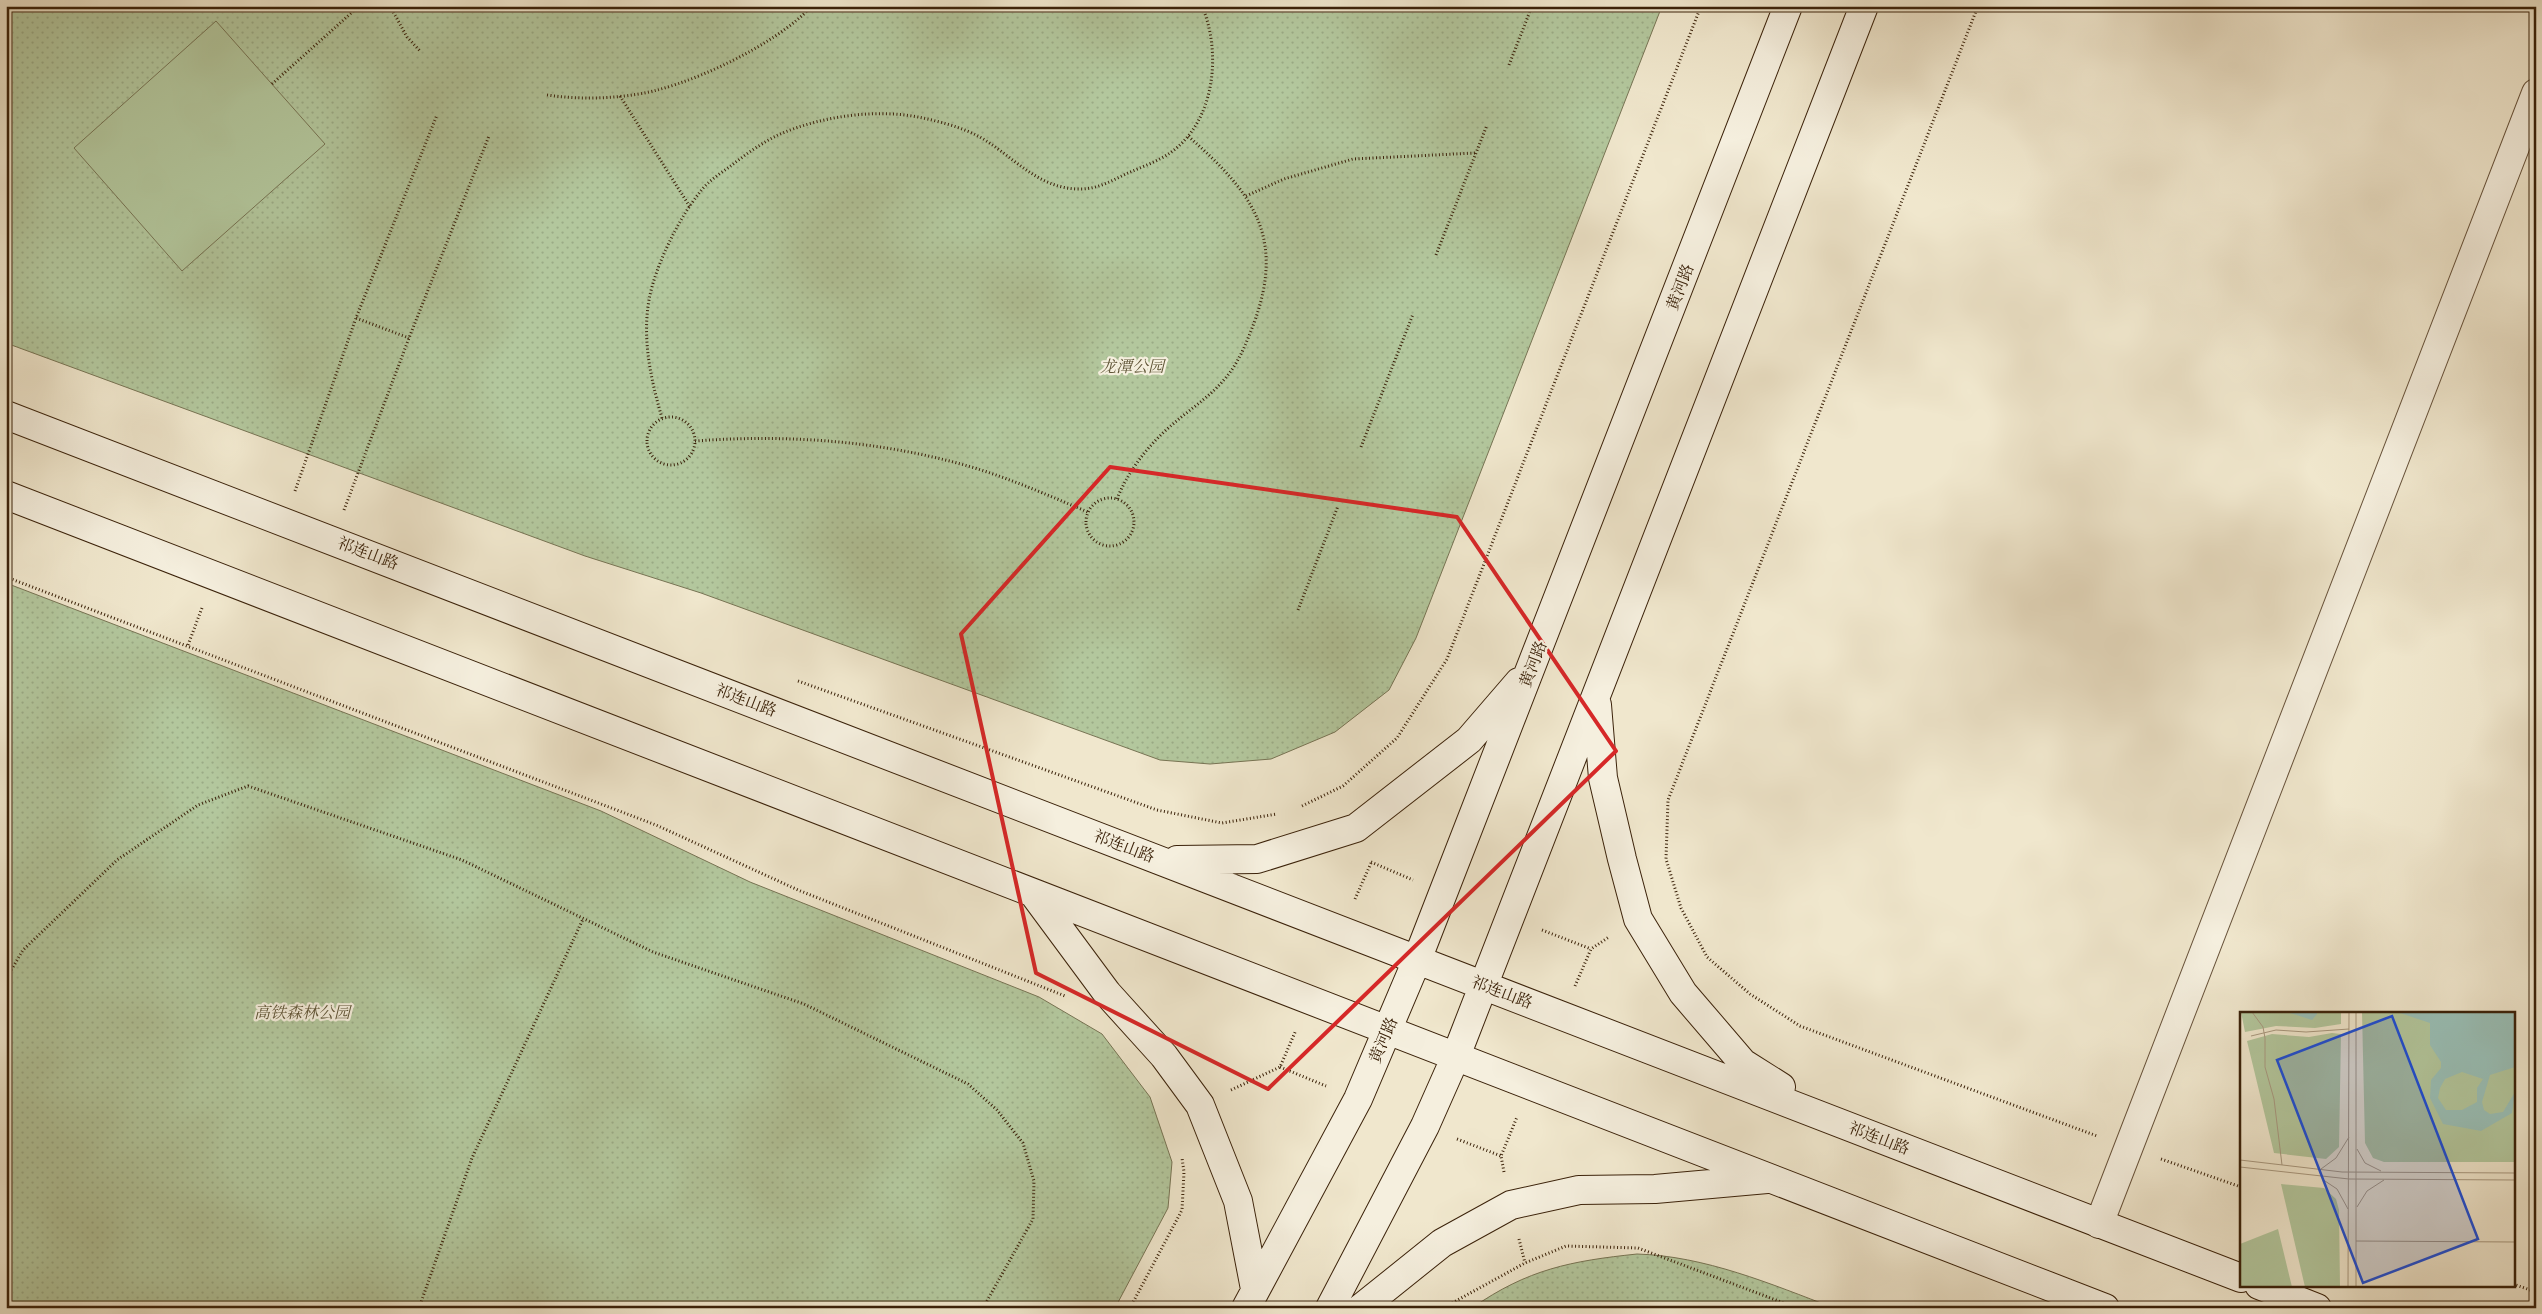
<svg xmlns="http://www.w3.org/2000/svg" width="2542" height="1314" viewBox="0 0 2542 1314" font-family="'IM FELL French Canon','Noto Serif SC',serif">
  <style>
    .grass { fill: url(#grass-dots); stroke: #777454 }
    .pitch { fill: #b3c79d; stroke: #777454 }
    .lines { fill: none; stroke-linecap: round; stroke-linejoin: round }
    .minor-casing { stroke: #68533b; stroke-width: 30 }
    .secondary-casing { stroke: #3b220a; stroke-width: 30 }
    .path { stroke: #3b220a; stroke-width: 3; stroke-dasharray: 1 2.5; stroke-linecap: butt }
    .minor { stroke: #f5efde; stroke-width: 28 }
    .secondary { stroke: #f5efde; stroke-width: 28 }
    .marked { fill: none; stroke: #d62828; stroke-width: 4; stroke-linejoin: round }
    .labels { text-anchor: middle; dominant-baseline: central; stroke-width: 4.5; stroke-linejoin: round; paint-order: stroke }
    .street-label { font-size: 16px; fill: #3b220a; stroke: #f5efde }
    .park-label { font-size: 16px; font-style: italic; fill: #5f5436; stroke: #f5efde }
    .inset-road { fill: none; stroke: #a8987f; stroke-width: 1 }
    .view { fill: #1d4ed8; fill-opacity: 0.15; stroke: #1d4ed8; stroke-width: 2.5 }
    .inset-edge { fill: none; stroke: #3b220a; stroke-width: 2.5 }
  </style>
  <defs>
    <pattern id="grass-dots" width="8" height="8" patternUnits="userSpaceOnUse" patternTransform="scale(1.25)"><rect width="8" height="8" fill="#b3c79d"/><path d="M2 2h.1M6 6h.1" fill="none" stroke="#9bab86" stroke-width="1.8" stroke-linecap="round"/></pattern>
  </defs>
  <rect width="100%" height="100%" fill="#f0e7cd"/>
  <filter id="stains"><feTurbulence type="fractalNoise" baseFrequency=".004" numOctaves="4"/><feColorMatrix values="0 0 0 0 .2 0 0 0 0 .09 0 0 0 0 .02 0 0 0 .5 -.17"/></filter>
  <radialGradient id="worn" r=".72"><stop offset=".6" stop-color="#630" stop-opacity="0"/><stop offset="1" stop-color="#630" stop-opacity=".3"/></radialGradient>
  <path class="grass" d="M6 6H1662L1416 638 1389 690 1335 732 1271 759 1210 764 1160 760 701 593 585 556 6 343Z
    M6 583 601 811 750 882 1039 997 1102 1034 1150 1097 1172 1162 1168 1208 1115 1308H6Z
    M1637 1254C1705 1256 1771 1284 1834 1308H1472C1528 1269 1571 1261 1637 1254Z"/>
  <path class="pitch" d="M216 21 325 144 182 271 74 148Z"/>
  <g class="lines">
    <g class="minor-casing">
      <path id="minor" d="M2099 1224 2536 93"/>
    </g>
    <g class="secondary-casing">
      <path id="secondary" d="M6 415 2241 1278
        M6 495 2105 1308
        M1597 705 1603 778 1622 859 1638 919 1683 993 1743 1063 1781 1087
        M1177 860 1257 859 1356 828 1469 740 1519 682
        M1033 893 1107 993 1164 1056 1200 1105 1238 1201 1255 1289
        M2259 1285 2317 1308
        M1246 1308 1358 1099 1417 960 1788 6
        M1330 1308 1425 1126 1456 1056 1864 6
        M1361 1308 1442 1243 1511 1205 1579 1190 1655 1189 1767 1179"/>
    </g>
    <path class="path" d="M390 6 407 37 421 52
      M1978 6 1668 800 1666 859 1681 908 1707 957 1750 994 1800 1026 2097 1136
      M1509 65 1532 6
      M272 84 359 6
      M547 95C575 99 604 99 632 95 684 89 776 45 812 6
      M620 96 690 207
      M1246 196 1284 179 1353 159 1475 153
      M1436 255 1487 125
      M356 318 409 338
      M647 441a24 24 0 1 1 48 0a24 24 0 1 1-48 0Z
      M662 418C651 380 642 340 649 300 655 266 679 218 700 192 708 181 721 173 732 165 746 154 762 143 778 135 821 116 877 108 923 118 941 122 960 127 976 135 1011 153 1037 190 1081 189 1098 189 1113 180 1128 173 1142 167 1158 161 1170 153 1215 122 1222 53 1202 6
      M695 441C790 434 886 441 978 469 1016 481 1052 497 1088 512
      M1361 447 1413 314
      M295 491 356 318 437 115
      M1086 522a24 24 0 1 1 48 0a24 24 0 1 1-48 0Z
      M1117 499C1128 471 1149 444 1173 424 1189 410 1208 398 1222 382 1238 365 1246 344 1254 323 1286 236 1252 192 1188 136
      M344 510 409 338 489 136
      M6 577 656 825 798 890 1065 996
      M1298 610 1338 506
      M188 645 202 608
      M798 681 1157 810 1222 823 1277 814
      M1302 806 1343 786 1397 738 1447 659 1701 6
      M1371 862 1413 880
      M1355 899 1371 863
      M1542 930 1591 949
      M6 979 23 950 117 860 198 805 248 786 462 860 653 952 804 1004 968 1084 997 1110 1023 1143 1034 1181 1033 1219 983 1308
      M1575 986 1591 949 1609 937
      M1280 1067 1326 1086
      M1231 1090 1280 1067 1296 1030
      M1457 1139 1501 1156
      M2161 1159 2241 1187
      M1504 1172 1501 1156 1517 1117
      M1519 1239 1525 1263
      M2513 1284 2536 1292
      M419 1308 472 1158 583 919
      M1130 1308 1182 1210 1184 1172 1182 1158
      M1443 1308 1525 1263 1566 1246 1638 1248 1797 1308"/>
    <use href="#minor" class="minor"/>
    <use href="#secondary" class="secondary"/>
  </g>
  <path class="marked" d="M1110 467 1457 517 1616 751 1268 1089 1036 973 961 634Z"/>
  <g class="labels">
    <g class="street-label">
      <text transform="translate(1680 287) rotate(-69)">黄河路</text>
      <text transform="translate(368 553) rotate(21)">祁连山路</text>
      <text transform="translate(1533 664) rotate(-69)">黄河路</text>
      <text transform="translate(746 700) rotate(21)">祁连山路</text>
      <text transform="translate(1124 846) rotate(21)">祁连山路</text>
      <text transform="translate(1502 992) rotate(21)">祁连山路</text>
      <text transform="translate(1383 1040) rotate(-67)">黄河路</text>
      <text transform="translate(1879 1138) rotate(21)">祁连山路</text>
    </g>
    <g class="park-label">
      <text x="1132" y="366">龙潭公园</text>
      <text x="302" y="1012">高铁森林公园</text>
    </g>
  </g>
  <g transform="translate(2240 1012)">
    <rect width="275" height="275" fill="#f0e7cd"/>
    <path d="M1 0H101V12L75 16 36 14 5 20ZM122 0H275V150H144L133 146 125 131ZM92 21 101 22 99 135 86 147 34 141 7 29 32 22 69 25ZM41 172 84 176 96 187 99 198 100 275H65ZM38 217 52 275H0V232Z" fill="#b3c79d"/>
    <path d="M137 26a9 9 0 1 1 18 0a9 9 0 1 1-18 0Z" fill="#b3c79d"/>
    <path d="M47 0H77V2L72 8ZM157 0H275V55L250 63 242 90 244 98 250 102 263 100 275 80 272 101 241 119 203 112 190 86 191 68 201 56V50L190 33V11ZM222 60 243 67 237 76V90L222 98H206L198 86 200 76 205 67Z" fill="#9ac0b7" fill-rule="evenodd"/>
    <path class="inset-road" d="M12 0 23 15 25 26V55L34 87 42 153M11 24 36 18 66 20 109 17M117 137 125 151 141 159M0 148 102 160 275 161M0 155 109 167 275 168M81 157 96 146 109 125M82 167 97 177 108 197M117 195 127 179 144 168M116 229 275 230M108 275 109 0M116 275V0"/>
    <path class="view" d="M152 4 238 227 123 271 37 48Z"/>
    <rect width="275" height="275" class="inset-edge"/>
  </g>
  <rect width="2542" height="1314" fill="none" stroke="#f0e7cd" stroke-width="25"/>
  <rect x="8" y="8" width="2527" height="1299" fill="none" stroke="#3b220a" stroke-width="2.5"/>
  <rect x="12" y="12" width="2517" height="1289" fill="none" stroke="#3b220a"/>
  <rect width="100%" height="100%" filter="url(#stains)"/>
  <rect width="100%" height="100%" fill="url(#worn)"/>
</svg>
